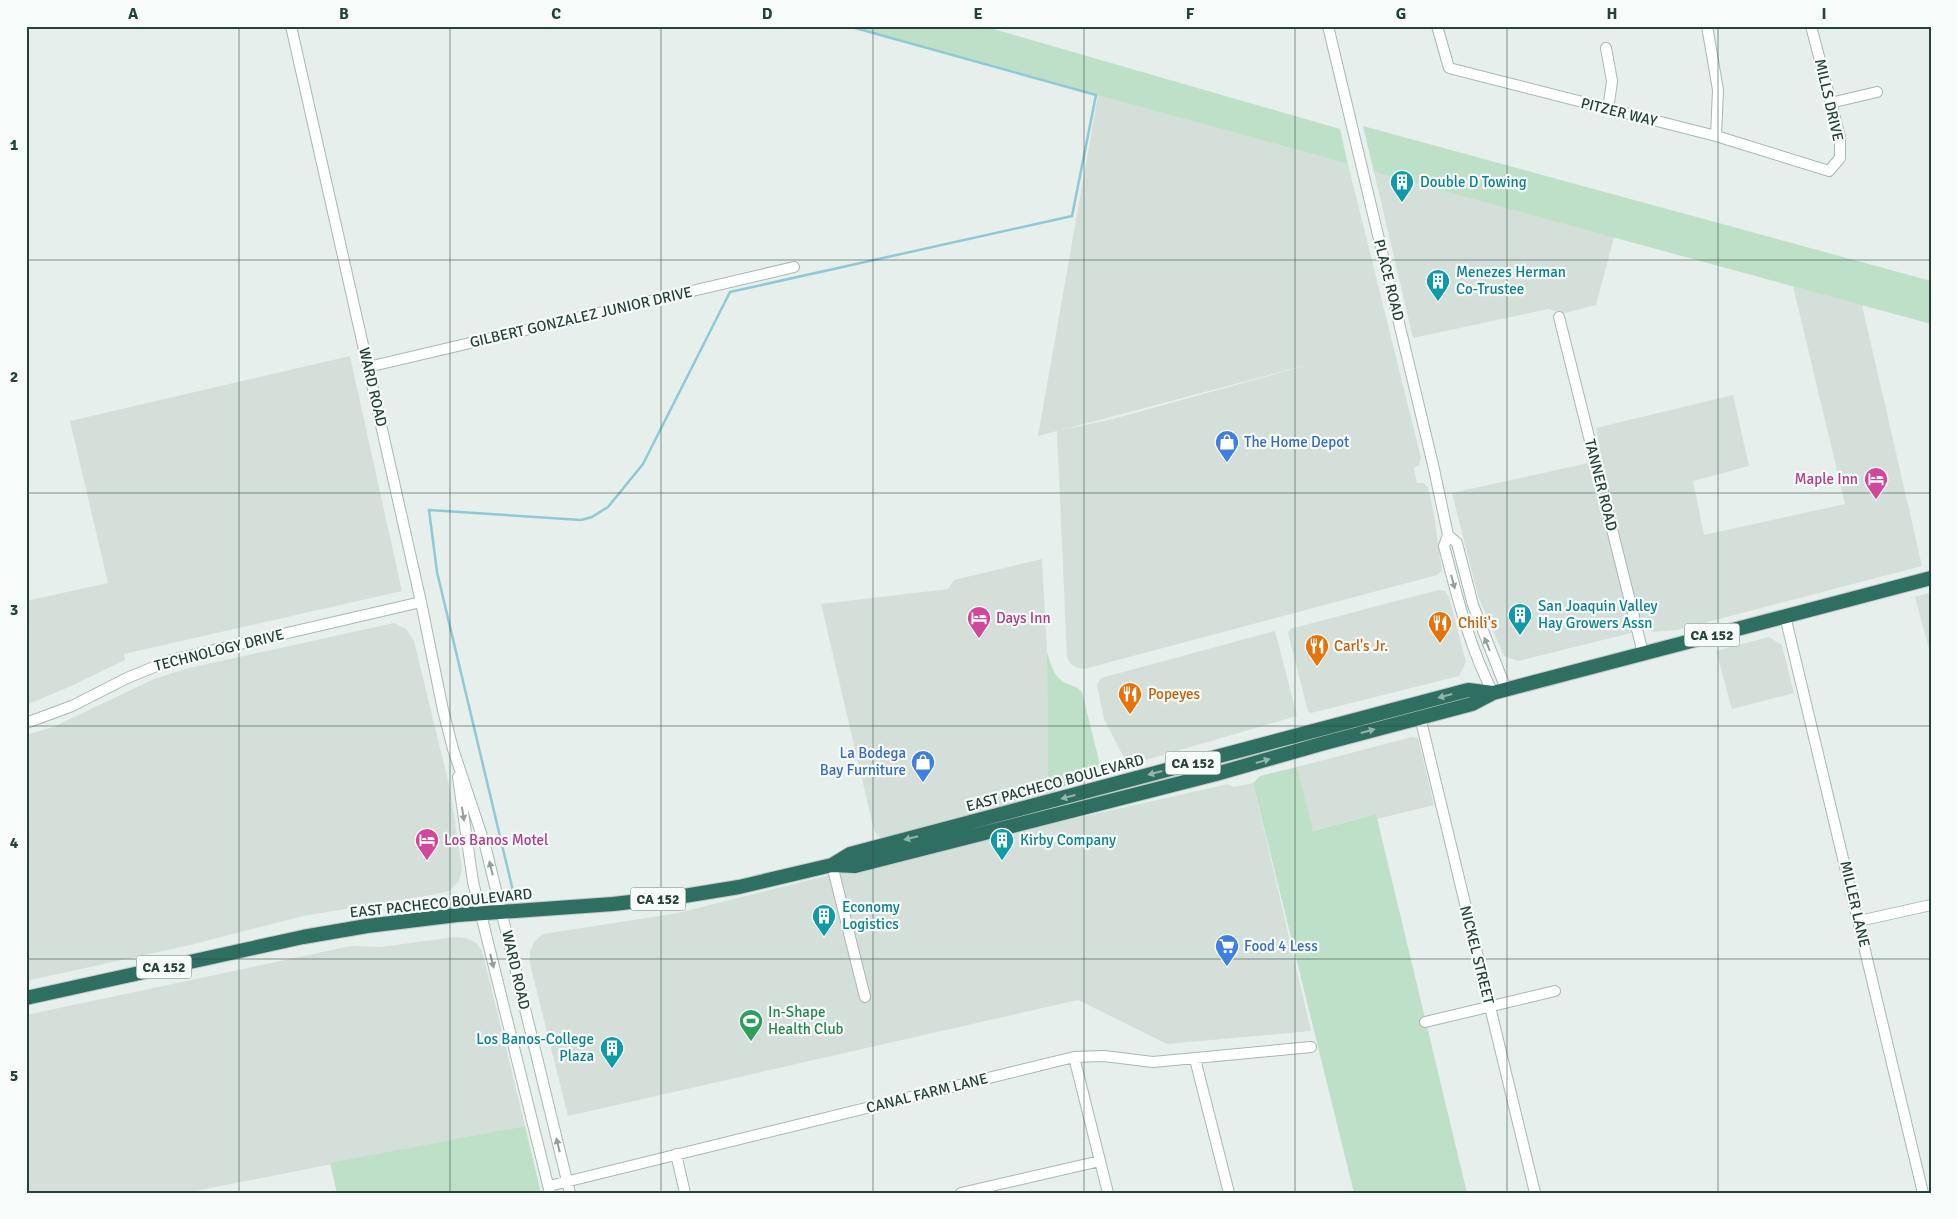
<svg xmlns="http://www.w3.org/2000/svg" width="1957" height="1219" viewBox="0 0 1957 1219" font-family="Signika,sans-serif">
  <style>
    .built { fill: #d4dfda; fill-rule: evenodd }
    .green { fill: #bfe0c8 }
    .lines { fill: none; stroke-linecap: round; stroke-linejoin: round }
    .stream { stroke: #8ec9d4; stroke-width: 2.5 }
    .minor-casing { stroke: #a8b8b2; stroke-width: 12 }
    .highway-casing { stroke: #c2cac8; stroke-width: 16 }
    .minor { stroke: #fff; stroke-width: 10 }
    .highway { stroke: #2f6f62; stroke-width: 14 }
    .oneway { fill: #92a09c }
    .oneway2 { fill: #93b5ae }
    .grid { fill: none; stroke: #24423a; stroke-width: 1; stroke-opacity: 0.55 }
    .labels { text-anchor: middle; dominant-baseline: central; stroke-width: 4.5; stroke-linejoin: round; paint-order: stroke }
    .shield { fill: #f7fbf9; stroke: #637a73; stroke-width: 1 }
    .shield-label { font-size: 14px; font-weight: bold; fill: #24423a }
    .street-label { font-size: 15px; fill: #24423a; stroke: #f7fbf9 }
    .culture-label { font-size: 15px; fill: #0d838f; stroke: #f7fbf9; text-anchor: start }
    .shop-label { font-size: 15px; fill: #366cbe; stroke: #f7fbf9; text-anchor: start }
    .hotel-label { font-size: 15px; fill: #b23c85; stroke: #f7fbf9; text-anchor: start }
    .food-label { font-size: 15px; fill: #c56008; stroke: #f7fbf9; text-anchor: start }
    .leisure-label { font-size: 15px; fill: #27864d; stroke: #f7fbf9; text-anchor: start }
    .neatline { fill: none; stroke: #24423a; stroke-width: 2 }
    .grid-label { font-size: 16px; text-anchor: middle; font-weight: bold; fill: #24423a }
  </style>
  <rect width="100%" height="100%" fill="#e6efeb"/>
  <path class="built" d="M1098 95 1348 164 1421 458 1419 465 1414 468 1417 483H1423L1428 487 1434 514 1442 571 1437 575 1084 669 1077 668 1070 663 1067 657 1057 431 1038 436ZM1322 361 1113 419 1061 430Z
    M1374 172 1614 237 1596 305 1565 313 1548 309 1413 338Z
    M1793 286 1862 305 1922 566 1677 630 1653 632 1647 629 1518 661 1504 656 1478 596 1452 493 1602 460 1596 428 1733 395 1749 466 1693 481 1704 535 1845 504Z
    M350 356 402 591 124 654 125 660 71 686 26 705V601L108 583 70 421Z
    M1042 559 1047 652 1048 794 883 838 878 836 874 830 821 604 948 589 954 580Z
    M1438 590 1445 591 1449 597 1466 662 1459 676 1311 713 1308 711 1288 633 1290 629Z
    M1929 593 1931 594V656L1915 597Z
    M394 623 406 629 414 641 450 789 462 869 459 881 449 891 431 895 303 916 190 945 26 981V735L53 727 154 679 185 669Z
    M1275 631 1297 716 1135 763 1123 756 1104 719 1097 685 1101 678Z
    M1769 637 1782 645 1794 693 1732 709 1716 651Z
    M1412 737 1418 738 1434 805 1377 819 1376 814 1312 831 1297 767Z
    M1253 783 1311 1031 1167 1044 1078 1000 568 1116 530 964V952L534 942 543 934 678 913 882 862 1228 784 1234 787Z
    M455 937 465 938 475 942 482 950 525 1126 185 1193H26V1015L351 946 381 947Z"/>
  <path class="green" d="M846 26H983L1340 129 1348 164Z
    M1363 126 1931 281V324L1374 172Z
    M1047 652C1050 662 1053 674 1062 681 1069 686 1076 685 1082 692L1100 765 1096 772 1048 794Z
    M1297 767 1313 831 1376 814 1467 1193H1354L1253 783 1260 776Z
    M525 1126 541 1193H337L330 1163Z"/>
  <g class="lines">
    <path class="stream" d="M513 891 437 572 429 510 581 520 592 517 608 507 643 464 730 292 1072 216 1096 95 848 26"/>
    <g class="minor-casing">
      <path id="minor" d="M291 26 421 602 443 710 453 749 485 845 570 1193
        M1328 26 1434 469 1448 535 1444 546C1457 596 1469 646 1493 693
        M1437 26 1449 68 1716 136 1829 171 1840 158V137L1811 26
        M1707 26 1718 90 1716 136
        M1606 48 1612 81 1608 110
        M1830 103 1877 92
        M1559 317 1643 653
        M368 367 794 267
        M1448 535 1457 543 1473 605 1506 689
        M1785 616 1923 1193
        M1420 717 1535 1193
        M26 723 72 706 127 678 171 660 421 602
        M458 777 473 882 550 1193
        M832 865 865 997
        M1859 921 1931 905
        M1425 1022 1555 991
        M1074 1057 1108 1193
        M1195 1059 1229 1193
        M676 1154 685 1193
        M549 1186 1074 1057 1104 1056 1153 1062 1311 1047
        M961 1193 1100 1161"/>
    </g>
    <g class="highway-casing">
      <path id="highway" d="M832 865 850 854 1468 690 1493 693
        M26 998 303 937 367 926 457 915 613 904 684 896 739 887 832 865 855 866 1216 774 1321 744 1472 704 1493 693 1931 578"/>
    </g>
    <use href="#minor" class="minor"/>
    <use href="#highway" class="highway"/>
  </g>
  <defs><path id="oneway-solid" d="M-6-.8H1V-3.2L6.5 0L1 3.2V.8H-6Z" transform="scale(1.25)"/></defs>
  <g class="oneway">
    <use href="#oneway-solid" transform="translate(1453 582) rotate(75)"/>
    <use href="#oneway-solid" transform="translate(1487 644) rotate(-113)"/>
    <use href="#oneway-solid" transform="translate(463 814) rotate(81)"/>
    <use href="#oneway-solid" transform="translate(491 868) rotate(-104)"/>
    <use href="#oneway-solid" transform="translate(492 961) rotate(76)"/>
    <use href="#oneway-solid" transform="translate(558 1145) rotate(-104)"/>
  </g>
  <g class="oneway2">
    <use href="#oneway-solid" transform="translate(1445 696) rotate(165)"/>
    <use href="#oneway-solid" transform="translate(1368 731) rotate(-15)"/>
    <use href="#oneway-solid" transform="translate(1263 761) rotate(-16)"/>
    <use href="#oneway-solid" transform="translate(1155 773) rotate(165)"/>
    <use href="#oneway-solid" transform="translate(1068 797) rotate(165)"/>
    <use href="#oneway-solid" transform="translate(911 838) rotate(166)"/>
  </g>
  <path class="grid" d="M239 26V1193M450 26V1193M661 26V1193M873 26V1193M1084 26V1193M1295 26V1193M1507 26V1193M1718 26V1193M26 260H1931M26 493H1931M26 726H1931M26 959H1931"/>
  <defs>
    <g id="building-pin" transform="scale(1.25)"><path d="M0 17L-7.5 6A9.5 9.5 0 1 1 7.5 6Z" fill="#0f9aa8" stroke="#f7fbf9"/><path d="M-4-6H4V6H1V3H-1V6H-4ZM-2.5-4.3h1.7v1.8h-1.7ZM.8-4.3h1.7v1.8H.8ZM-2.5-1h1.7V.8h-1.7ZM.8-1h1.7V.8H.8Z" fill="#fff"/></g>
    <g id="shop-pin" transform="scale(1.25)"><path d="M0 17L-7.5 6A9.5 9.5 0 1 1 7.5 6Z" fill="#3f7fe0" stroke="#f7fbf9"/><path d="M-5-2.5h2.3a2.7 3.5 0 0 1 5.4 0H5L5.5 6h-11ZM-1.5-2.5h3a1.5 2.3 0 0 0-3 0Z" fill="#fff"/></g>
    <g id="hotel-pin" transform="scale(1.25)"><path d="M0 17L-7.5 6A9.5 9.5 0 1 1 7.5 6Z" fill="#d1479c" stroke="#f7fbf9"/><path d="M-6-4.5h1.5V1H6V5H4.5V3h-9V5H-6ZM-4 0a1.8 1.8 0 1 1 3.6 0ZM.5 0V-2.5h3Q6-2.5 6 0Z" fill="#fff"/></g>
    <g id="restaurant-pin" transform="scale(1.25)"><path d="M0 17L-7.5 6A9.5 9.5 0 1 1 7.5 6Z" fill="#e8710a" stroke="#f7fbf9"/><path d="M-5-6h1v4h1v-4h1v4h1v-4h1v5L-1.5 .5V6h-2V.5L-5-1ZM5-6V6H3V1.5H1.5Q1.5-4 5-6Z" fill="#fff"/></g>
    <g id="supermarket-pin" transform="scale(1.25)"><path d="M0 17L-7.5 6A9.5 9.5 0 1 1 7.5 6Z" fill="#3f7fe0" stroke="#f7fbf9"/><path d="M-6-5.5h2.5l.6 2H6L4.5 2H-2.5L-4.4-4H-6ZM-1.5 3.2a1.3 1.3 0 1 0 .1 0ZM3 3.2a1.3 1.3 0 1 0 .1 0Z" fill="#fff"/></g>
    <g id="stadium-pin" transform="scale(1.25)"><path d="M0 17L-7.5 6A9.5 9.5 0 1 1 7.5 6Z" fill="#2e9e5b" stroke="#f7fbf9"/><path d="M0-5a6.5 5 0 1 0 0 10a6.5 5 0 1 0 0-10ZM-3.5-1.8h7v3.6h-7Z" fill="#fff"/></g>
  </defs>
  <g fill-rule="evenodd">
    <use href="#building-pin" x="1402" y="182"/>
    <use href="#building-pin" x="1438" y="281"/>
    <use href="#shop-pin" x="1227" y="442"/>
    <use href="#hotel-pin" x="1876" y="479"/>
    <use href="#building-pin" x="1520" y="615"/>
    <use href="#hotel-pin" x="979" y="618"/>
    <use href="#restaurant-pin" x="1440" y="623"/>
    <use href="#restaurant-pin" x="1317" y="646"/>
    <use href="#restaurant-pin" x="1130" y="694"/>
    <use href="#shop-pin" x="923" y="762"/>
    <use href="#hotel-pin" x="427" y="840"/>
    <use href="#building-pin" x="1002" y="840"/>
    <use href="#building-pin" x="824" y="916"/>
    <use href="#supermarket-pin" x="1227" y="946"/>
    <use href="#stadium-pin" x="751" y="1021"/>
    <use href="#building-pin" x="612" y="1048"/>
  </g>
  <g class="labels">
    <g class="shield">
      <rect x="1684.5" y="623.5" width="55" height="23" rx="4"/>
      <rect x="1165.5" y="751.5" width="55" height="23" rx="4"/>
      <rect x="630.5" y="887.5" width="55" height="23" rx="4"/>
      <rect x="136.5" y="955.5" width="55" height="23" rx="4"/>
    </g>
    <g class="shield-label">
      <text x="1712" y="635">CA 152</text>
      <text x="1193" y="763">CA 152</text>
      <text x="658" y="899">CA 152</text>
      <text x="164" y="967">CA 152</text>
    </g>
    <g class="street-label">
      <text transform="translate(1829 100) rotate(77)">MILLS DRIVE</text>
      <text transform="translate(1619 112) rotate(14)">PITZER WAY</text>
      <text transform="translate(1389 280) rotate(76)">PLACE ROAD</text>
      <text transform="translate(581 317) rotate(-13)">GILBERT GONZALEZ JUNIOR DRIVE</text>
      <text transform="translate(373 387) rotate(77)">WARD ROAD</text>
      <text transform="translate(1601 485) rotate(76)">TANNER ROAD</text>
      <text transform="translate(219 650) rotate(-14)">TECHNOLOGY DRIVE</text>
      <text transform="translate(1055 783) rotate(-15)">EAST PACHECO BOULEVARD</text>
      <text transform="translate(441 903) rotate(-6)">EAST PACHECO BOULEVARD</text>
      <text transform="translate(1855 904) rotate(77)">MILLER LANE</text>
      <text transform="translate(1477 955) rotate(76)">NICKEL STREET</text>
      <text transform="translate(516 970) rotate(77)">WARD ROAD</text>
      <text transform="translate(927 1093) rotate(-14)">CANAL FARM LANE</text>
    </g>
    <g class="culture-label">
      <text x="1420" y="182">Double D Towing</text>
      <text x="1456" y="272">Menezes Herman<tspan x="1456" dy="17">Co-Trustee</tspan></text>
      <text x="1538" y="606">San Joaquin Valley<tspan x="1538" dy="17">Hay Growers Assn</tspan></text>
      <text x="1020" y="840">Kirby Company</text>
      <text x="842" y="907">Economy<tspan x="842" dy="17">Logistics</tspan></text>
      <text x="594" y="1039" text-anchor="end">Los Banos-College<tspan x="594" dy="17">Plaza</tspan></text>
    </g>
    <g class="shop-label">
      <text x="1244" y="442">The Home Depot</text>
      <text x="906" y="753" text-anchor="end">La Bodega<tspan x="906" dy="17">Bay Furniture</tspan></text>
      <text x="1244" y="946">Food 4 Less</text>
    </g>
    <g class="hotel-label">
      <text x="1858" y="479" text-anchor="end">Maple Inn</text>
      <text x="996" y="618">Days Inn</text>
      <text x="444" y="840">Los Banos Motel</text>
    </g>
    <g class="food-label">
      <text x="1458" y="623">Chili's</text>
      <text x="1334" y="646">Carl's Jr.</text>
      <text x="1148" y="694">Popeyes</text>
    </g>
    <g class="leisure-label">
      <text x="768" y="1012">In-Shape<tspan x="768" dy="17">Health Club</tspan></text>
    </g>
  </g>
  <rect width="1957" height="1219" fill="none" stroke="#f7fbf9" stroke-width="55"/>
  <rect x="28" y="28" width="1902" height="1164" class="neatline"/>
  <g class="grid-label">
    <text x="133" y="19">A</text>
    <text x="344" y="19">B</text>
    <text x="556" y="19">C</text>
    <text x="767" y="19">D</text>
    <text x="978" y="19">E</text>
    <text x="1190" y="19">F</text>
    <text x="1401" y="19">G</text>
    <text x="1612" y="19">H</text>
    <text x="1824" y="19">I</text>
    <text x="14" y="150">1</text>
    <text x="14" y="382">2</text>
    <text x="14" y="615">3</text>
    <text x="14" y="848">4</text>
    <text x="14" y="1081">5</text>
  </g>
</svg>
